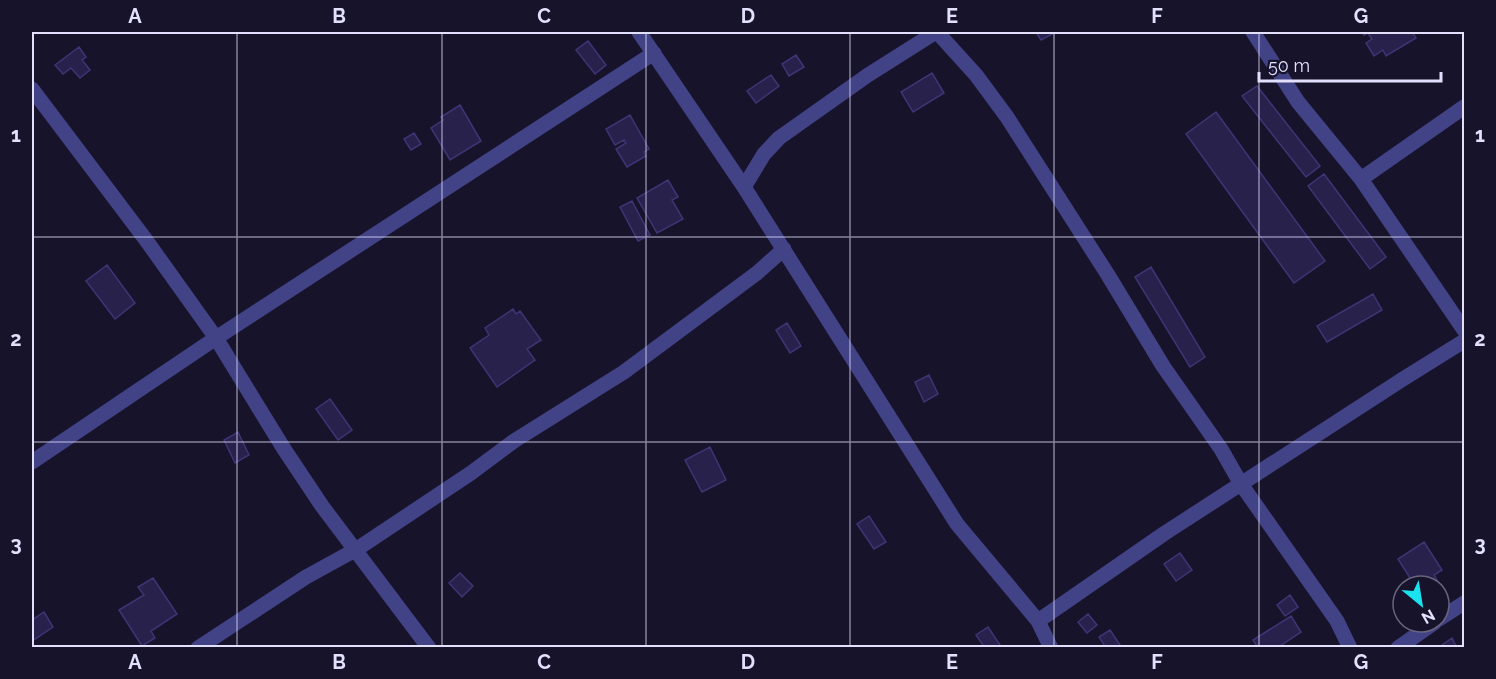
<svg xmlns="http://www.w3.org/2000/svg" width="1496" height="679" viewBox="0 0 1496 679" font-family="Raleway,sans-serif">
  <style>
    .building { fill: #28214b; stroke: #3f3575; stroke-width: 1.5 }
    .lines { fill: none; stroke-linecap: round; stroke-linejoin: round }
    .street { stroke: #424286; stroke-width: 15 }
    .grid { fill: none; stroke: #e2e0fd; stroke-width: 1.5; stroke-opacity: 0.55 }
    .neatline { fill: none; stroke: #e2e0fd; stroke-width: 2 }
    .grid-label { font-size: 20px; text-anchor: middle; font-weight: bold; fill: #e2e0fd }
  </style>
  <rect width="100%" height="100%" fill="#17132b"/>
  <path class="building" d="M1036 32H1056L1041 40Z
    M1362 32H1412L1416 38 1386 56 1383 50 1374 56 1366 43 1372 39 1368 33 1364 35Z
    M588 41 606 65 595 74 576 50Z
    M79 47 86 57 82 60 90 70 80 78 71 68 63 74 55 65Z
    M796 55 804 67 789 76 782 64Z
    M932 73 944 93 913 112 901 92Z
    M771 75 779 86 756 103 747 91Z
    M1257 86 1320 166 1306 177 1242 96Z
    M460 105 481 141 450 160 431 128 443 120 441 117Z
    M1216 112 1325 261 1294 283 1186 134Z
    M630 115 649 149 644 152 646 156 627 167 616 149 626 143 624 140 615 145 606 129Z
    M414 133 421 144 411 150 404 139Z
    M1324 174 1386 257 1370 269 1308 186Z
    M668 180 678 197 672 200 683 219 657 233 637 198Z
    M632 201 650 235 638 241 620 207Z
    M107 265 135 303 115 319 86 281Z
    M1151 267 1205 357 1190 367 1135 277Z
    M1373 294 1382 310 1327 342 1317 326Z
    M513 309 516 314 520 311 541 340 527 349 535 360 497 387 470 348 489 335 485 328Z
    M787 323 801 346 790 353 776 330Z
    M929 375 938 394 924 402 915 382Z
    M330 399 352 430 338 440 316 409Z
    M238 432 249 455 235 463 224 440Z
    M710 447 726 480 702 492 685 460Z
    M869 516 886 542 874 549 857 524Z
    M1424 542 1442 570 1434 575 1437 580 1428 586H1415L1398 559Z
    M1180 553 1192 570 1176 581 1164 564Z
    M460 573 473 586 462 597 449 583Z
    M153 578 177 614 151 631 155 638 142 646 119 610 144 595 138 587Z
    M1290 595 1298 607 1285 616 1277 605Z
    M44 612 53 627 32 641V620Z
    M1088 614 1097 625 1087 633 1078 622Z
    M1291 616 1301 632 1277 648H1258L1253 640Z
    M988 627 1002 648H985L976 635Z
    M1110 630 1122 648H1106L1099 637Z
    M1452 638 1457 648H1443L1442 645Z"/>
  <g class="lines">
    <path class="street" d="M639 32 744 187 957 524 1038 621 1051 648
      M937 32 976 75 1007 117 1108 275 1163 366 1221 449 1241 484 1337 621 1350 648
      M1253 32 1298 102 1361 179 1464 330
      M32 89 146 240 216 338 284 449 322 506 429 648
      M1361 179 1464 107
      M744 187 764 154 779 138 868 75 936 32
      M32 462 216 338 654 53
      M1439 619 1464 603
      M1038 621 1165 533 1403 379 1464 341
      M198 648 306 577 357 549 471 473 514 441 624 372 757 273 784 249
      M1398 648 1435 622"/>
  </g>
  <path class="grid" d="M237 32V648M442 32V648M646 32V648M850 32V648M1054 32V648M1259 32V648M32 237H1464M32 442H1464"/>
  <rect width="1496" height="679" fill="none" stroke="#17132b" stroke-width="66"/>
  <g transform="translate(1421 604) rotate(150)"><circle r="28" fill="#17132b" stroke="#68657f" stroke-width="1.5"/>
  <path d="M0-4.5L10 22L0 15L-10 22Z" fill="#1ae2ef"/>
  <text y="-9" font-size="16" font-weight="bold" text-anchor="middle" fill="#e2e0fd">N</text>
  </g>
  <path d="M1259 72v9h182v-9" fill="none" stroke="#e2e0fd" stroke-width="3"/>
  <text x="1268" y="72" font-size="18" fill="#e2e0fd" stroke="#17132b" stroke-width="4.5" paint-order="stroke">50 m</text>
  <rect x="33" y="33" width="1430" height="613" class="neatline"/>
  <g class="grid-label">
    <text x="135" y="23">A</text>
    <text x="339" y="23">B</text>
    <text x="544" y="23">C</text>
    <text x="748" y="23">D</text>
    <text x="952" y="23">E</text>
    <text x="1157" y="23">F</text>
    <text x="1361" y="23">G</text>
    <text x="16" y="142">1</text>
    <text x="1480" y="142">1</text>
    <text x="16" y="346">2</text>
    <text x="1480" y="346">2</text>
    <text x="16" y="551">3</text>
    <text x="1480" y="551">3</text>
    <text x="135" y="669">A</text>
    <text x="339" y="669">B</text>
    <text x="544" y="669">C</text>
    <text x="748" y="669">D</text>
    <text x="952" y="669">E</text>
    <text x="1157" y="669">F</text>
    <text x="1361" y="669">G</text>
  </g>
</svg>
